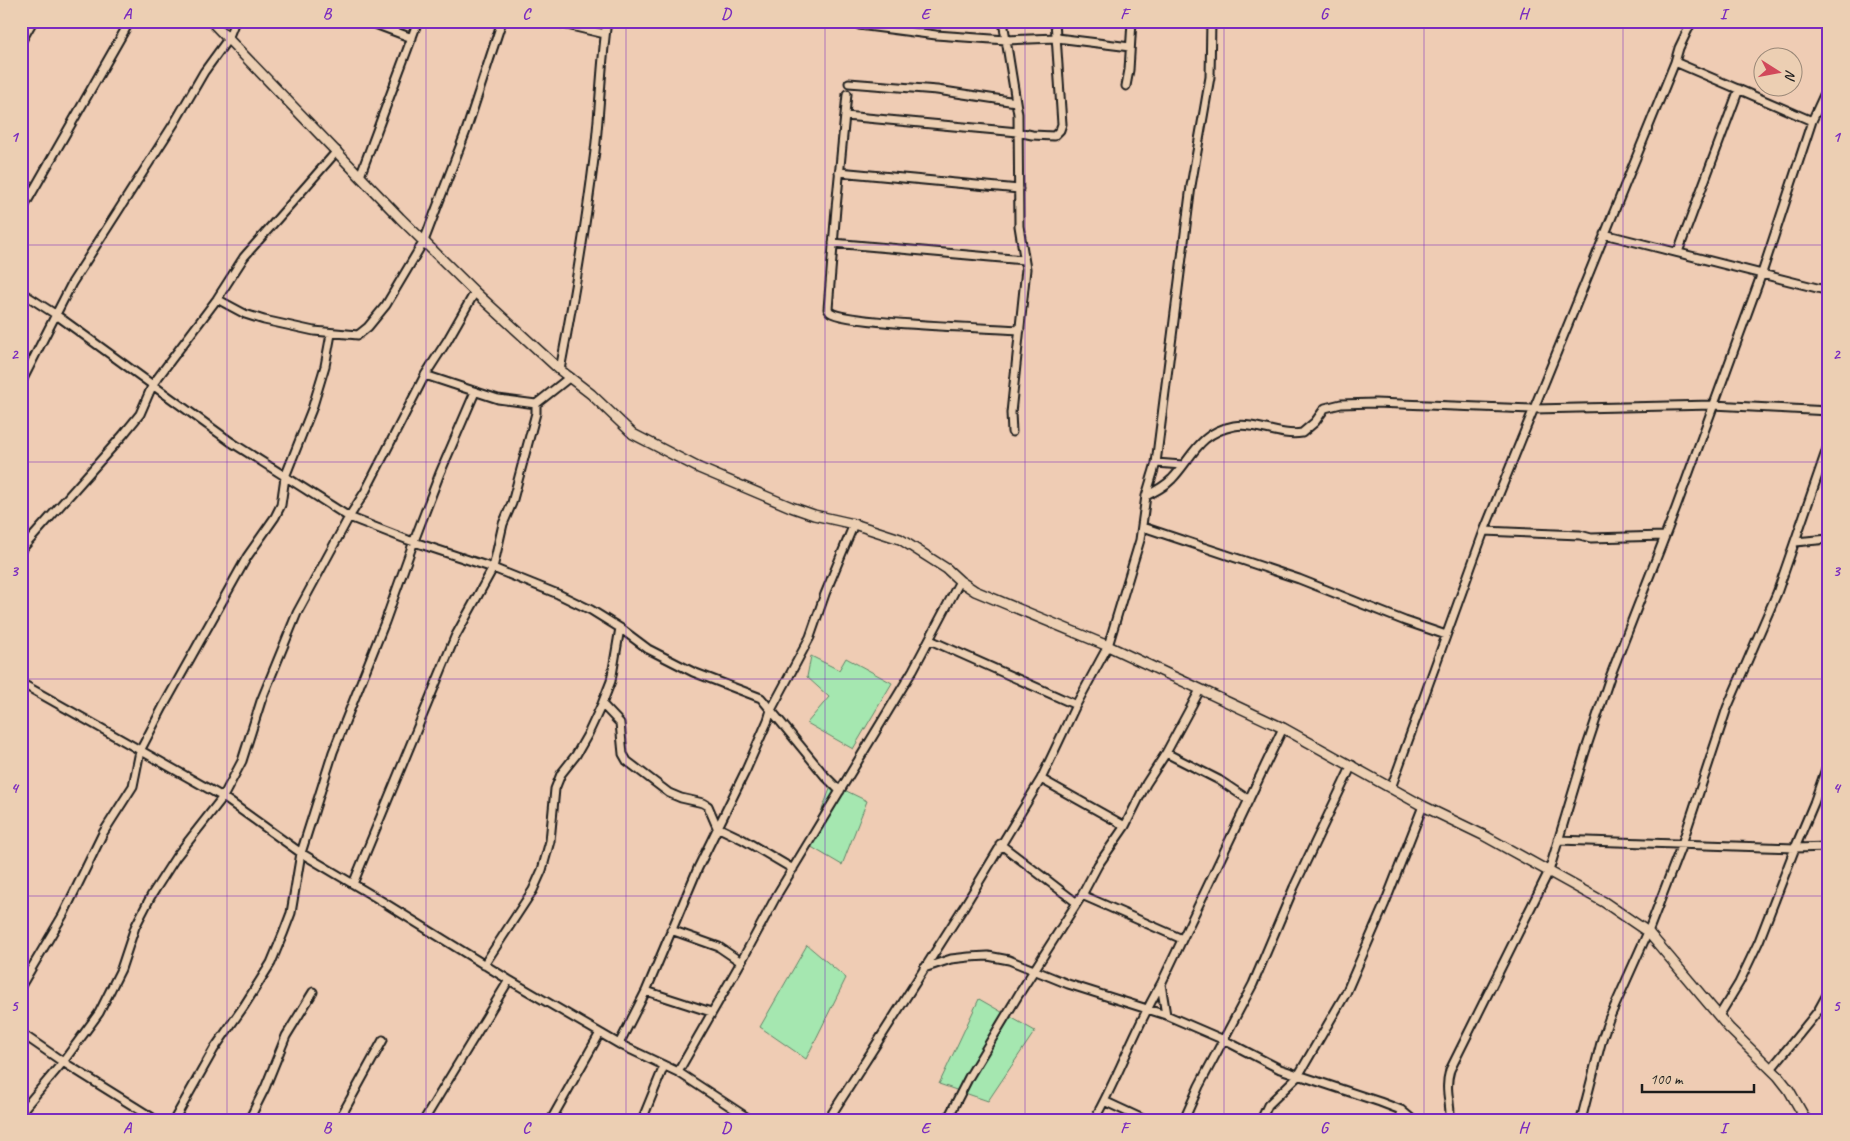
<svg xmlns="http://www.w3.org/2000/svg" width="1850" height="1141" viewBox="0 0 1850 1141" font-family="Caveat,sans-serif">
  <style>
    .green { fill: #a5e7b0; stroke: #608266 }
    .lines { fill: none; stroke-linecap: round; stroke-linejoin: round }
    .street-casing { stroke: #1c1c1c; stroke-width: 11 }
    .secondary-casing { stroke: #1c1c1c; stroke-width: 12 }
    .street { stroke: #eccfb3; stroke-width: 7 }
    .secondary { stroke: #eccfb3; stroke-width: 9 }
    .grid { fill: none; stroke: #7b2cbf; stroke-width: 1; stroke-opacity: 0.55 }
    .neatline { fill: none; stroke: #7b2cbf; stroke-width: 2 }
    .grid-label { font-size: 16px; text-anchor: middle; font-weight: bold; fill: #7b2cbf }
  </style>
  <rect width="100%" height="100%" fill="#efccb4"/>
  <filter id="ink" filterUnits="userSpaceOnUse"><feTurbulence type="fractalNoise" baseFrequency=".02" numOctaves="2"/><feDisplacementMap in="SourceGraphic" scale="10" xChannelSelector="R" yChannelSelector="G"/><feConvolveMatrix kernelMatrix="1 2 1 2 8 2 1 2 1" color-interpolation-filters="sRGB"/></filter>
  <g filter="url(#ink)">
    <path class="green" d="M811 656 839 670 846 658 892 683 853 749 807 723 829 697 807 677Z
      M832 784 867 801 842 865 808 845Z
      M807 945 846 978 806 1059 760 1027Z
      M979 999 1035 1031 988 1101 939 1084Z"/>
    <g class="lines">
      <g class="street-casing">
        <path id="street" d="M367 21 412 38
          M550 21 605 34
          M1003 21 1018 114 1019 226 1026 269 1011 413 1012 432
          M859 25 936 35 1006 40 1057 38 1130 47
          M21 42 33 21
          M1675 62 1812 121
          M849 83 937 90 1016 102
          M1126 86 1129 70 1132 21
          M847 94 836 208 828 309 830 312C844 324 991 328 1020 330
          M845 116 1018 132 1032 135 1054 136 1060 130 1062 124 1055 21
          M839 172 1019 189
          M360 176 418 21
          M21 212 130 21
          M1604 234 1829 291
          M833 243 1024 260
          M1678 252 1739 89
          M21 292 55 314 231 442 349 517 408 540 493 568 558 594 591 610 620 628 648 649 693 672 761 698 825 776 840 791
          M217 299 245 314 264 320 314 331 358 335 368 327 386 305 424 241 466 131 502 21
          M560 370C574 297 586 224 595 151 600 108 601 64 607 21
          M425 375 498 399 536 404 570 377
          M21 383 72 283 175 122 204 72 228 39 235 21
          M1156 463 1182 465
          M1146 496C1156 491 1164 487 1172 479 1193 457 1198 433 1234 426 1256 422 1279 437 1302 433L1315 422 1325 408 1341 404 1375 403 1534 409 1713 405 1829 411
          M1143 527 1299 579 1405 621 1446 635
          M1484 531 1580 535 1591 538 1665 536
          M1795 542 1829 539
          M21 550 123 435 140 414 153 384 217 299 244 257 337 151
          M930 640 1076 705
          M21 683 223 797 301 853 375 897 509 980 619 1044 678 1072 751 1120
          M602 704 620 723 623 754 627 761 669 793 681 798 703 803 708 806 717 827 742 839 793 869
          M1166 753 1219 780 1249 800
          M1041 779 1125 826
          M1391 788 1484 531 1675 62 1679 48 1692 21
          M1558 840 1795 848 1829 847
          M1000 844 1077 903
          M353 884 455 637 493 568 503 524 512 503 536 413V404
          M1082 895 1182 939
          M671 930 719 947 741 962
          M484 965 533 890 542 870 550 841 555 789 561 774 576 755 588 734 602 704 611 681 620 628
          M924 968 951 959 969 957 988 956 1009 960 1068 984 1166 1015 1224 1040 1280 1069 1380 1102 1401 1110 1413 1120
          M1161 984 1166 1015
          M21 986 63 915 103 833 133 786 140 751 163 707 247 557 275 517 281 505 285 477 312 409 325 366 331 334
          M646 991 711 1012
          M1719 1016 1739 983 1759 941 1795 848 1814 803 1829 760
          M21 1033 63 1062 156 1120
          M619 1044 646 991 698 868 746 770 768 720 771 710 810 637 825 594 854 524
          M1771 1069 1818 1011 1829 991
          M678 1072 741 962 778 893 913 670 960 581
          M1104 1101 1145 1120
          M21 1112 63 1062 99 1013 121 969 135 927 151 896 176 857 223 797 242 761 261 701 297 613 349 517 365 492 425 375 447 341 475 292
          M174 1120 214 1049 244 1006 271 963 283 934 291 913 301 853 333 752 385 622 414 541 440 473 475 392
          M249 1120 265 1088 286 1036 313 992
          M339 1120 383 1040
          M424 1120 509 980
          M551 1120 600 1033
          M642 1120 664 1066
          M828 1120 965 905 1041 779 1076 705 1108 646 1140 540 1146 496 1156 463 1191 186 1210 77 1211 21
          M947 1120 969 1077 1019 994 1082 895 1098 865 1125 826 1146 784 1166 753 1200 690
          M1094 1120C1119 1076 1135 1028 1161 984L1283 728
          M1184 1120 1199 1086 1253 984 1294 887 1352 765
          M1261 1120 1268 1105 1298 1076 1346 993 1385 903 1423 806
          M1399 1120 1401 1110
          M1450 1120C1451 1100 1444 1091 1450 1070L1549 871 1585 752 1610 677 1676 508 1762 273 1812 121 1829 84
          M1581 1120 1602 1039 1609 1019 1648 932 1682 844 1727 708 1777 593 1829 443"/>
      </g>
      <g class="secondary-casing">
        <path id="secondary" d="M211 21 400 218 475 292 560 370 591 394 633 434 699 468 791 507 814 515 854 524 900 539 947 569 960 581 975 591 1108 646 1283 728 1423 806 1483 835 1604 902 1648 932 1729 1028 1778 1076 1789 1090 1806 1120"/>
      </g>
      <use href="#street" class="street"/>
      <use href="#secondary" class="secondary"/>
    </g>
  </g>
  <path class="grid" d="M227 21V1120M426 21V1120M626 21V1120M825 21V1120M1025 21V1120M1224 21V1120M1424 21V1120M1623 21V1120M21 245H1829M21 462H1829M21 679H1829M21 896H1829"/>
  <rect width="1850" height="1141" fill="none" stroke="#eccfb3" stroke-width="55"/>
  <g transform="translate(1778 72) rotate(101)"><circle r="24" fill="#eccfb3" stroke="#998777"/>
  <path d="M0-4L9 19L0 12L-9 19Z" fill="#d1495b"/>
  <text y="-8" font-size="14" font-weight="bold" text-anchor="middle" fill="#1c1c1c">N</text>
  </g>
  <path d="M1642 1084v8h112v-8" fill="none" stroke="#1c1c1c" stroke-width="2.5"/>
  <text x="1650" y="1084" font-size="15" fill="#1c1c1c" stroke="#eccfb3" stroke-width="4" paint-order="stroke">100 m</text>
  <rect x="28" y="28" width="1794" height="1086" class="neatline"/>
  <g class="grid-label">
    <text x="127" y="19">A</text>
    <text x="327" y="19">B</text>
    <text x="526" y="19">C</text>
    <text x="726" y="19">D</text>
    <text x="925" y="19">E</text>
    <text x="1124" y="19">F</text>
    <text x="1324" y="19">G</text>
    <text x="1523" y="19">H</text>
    <text x="1723" y="19">I</text>
    <text x="14" y="142">1</text>
    <text x="1836" y="142">1</text>
    <text x="14" y="359">2</text>
    <text x="1836" y="359">2</text>
    <text x="14" y="576">3</text>
    <text x="1836" y="576">3</text>
    <text x="14" y="793">4</text>
    <text x="1836" y="793">4</text>
    <text x="14" y="1011">5</text>
    <text x="1836" y="1011">5</text>
    <text x="127" y="1133">A</text>
    <text x="327" y="1133">B</text>
    <text x="526" y="1133">C</text>
    <text x="726" y="1133">D</text>
    <text x="925" y="1133">E</text>
    <text x="1124" y="1133">F</text>
    <text x="1324" y="1133">G</text>
    <text x="1523" y="1133">H</text>
    <text x="1723" y="1133">I</text>
  </g>
</svg>
